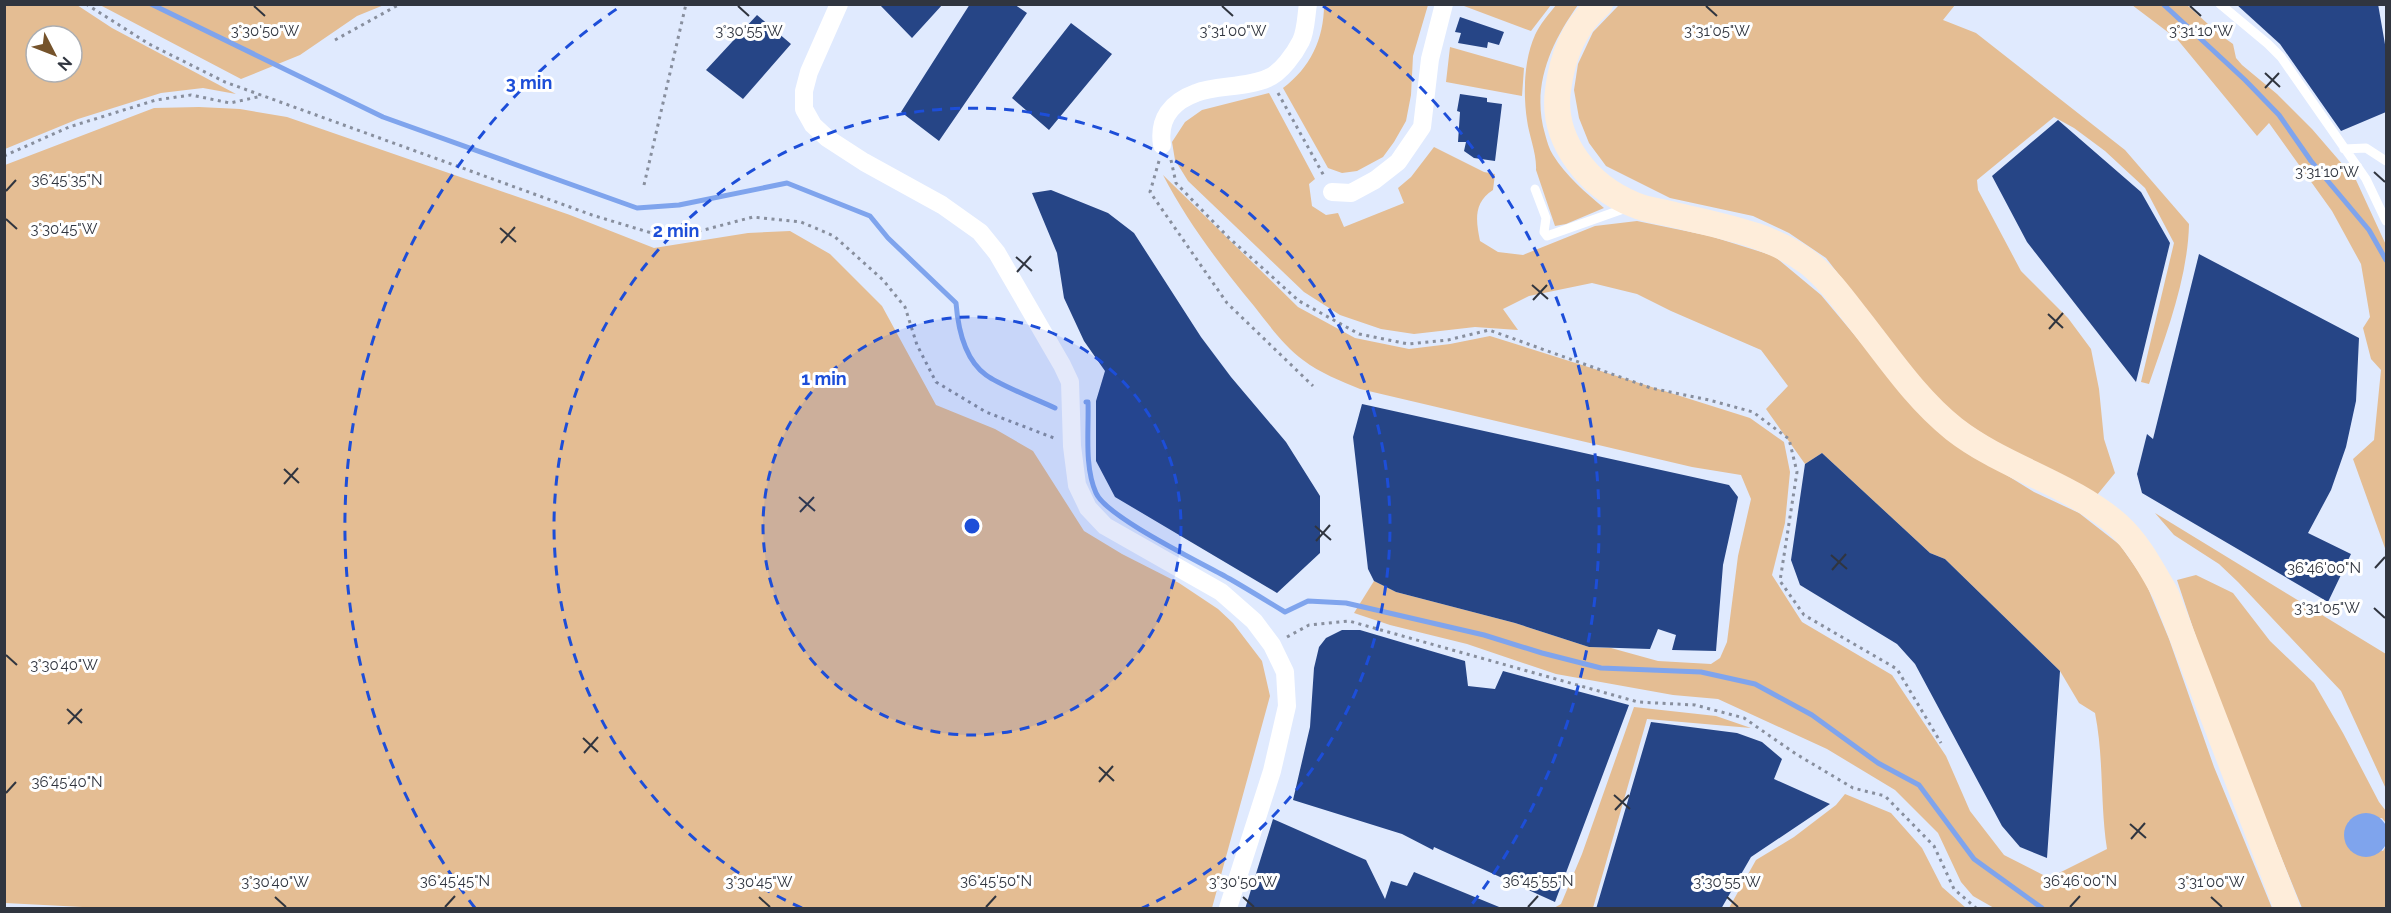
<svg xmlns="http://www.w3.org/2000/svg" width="2391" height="913" viewBox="0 0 2391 913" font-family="Raleway,sans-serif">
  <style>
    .green { fill: #e4bd93; fill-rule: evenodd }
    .water { fill: #7fa4ed }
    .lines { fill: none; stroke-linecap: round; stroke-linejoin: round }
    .stream { stroke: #7fa4ed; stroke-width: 5 }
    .building { fill: #264586 }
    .path { stroke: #888f9e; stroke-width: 3; stroke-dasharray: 3 4.5; stroke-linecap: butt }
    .lane { stroke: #fff; stroke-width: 9 }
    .street { stroke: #fff; stroke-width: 18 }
    .secondary { stroke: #feedda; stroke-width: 26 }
    .ticks { fill: none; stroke: #30353f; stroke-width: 2 }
    .ring { fill: none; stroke: #1d4ed8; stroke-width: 3; stroke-dasharray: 10 8 }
    .ticks-label { font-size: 15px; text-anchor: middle; fill: #30353f; stroke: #fff; stroke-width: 6; stroke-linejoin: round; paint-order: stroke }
    .centre { fill: #1d4ed8; stroke: #fff; stroke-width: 3 }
    .ring-label { font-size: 18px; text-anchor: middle; font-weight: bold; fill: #1d4ed8; stroke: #fff; stroke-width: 6; stroke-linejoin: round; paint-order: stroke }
  </style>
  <rect width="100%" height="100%" fill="#e0eafe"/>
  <path class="green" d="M5 4 77 5 112 28 236 94 203 88 161 93 78 119 5 149ZM36 36H72V72H36Z
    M100 5H384L357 16 300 55 241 79Z
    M1324 5H1428L1413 56 1411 95 1406 121 1394 142 1383 157 1357 171 1342 173 1328 168 1283 88C1310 68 1324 39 1324 5Z
    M1465 5V4L1551 5 1531 31 1464 6Z
    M1556 5H1578C1551 43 1531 86 1545 134 1547 141 1549 149 1553 155 1566 176 1586 193 1604 208L1566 224 1555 226 1536 170C1537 154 1529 136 1527 120 1523 94 1524 59 1535 35 1540 24 1549 14 1556 5Z
    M1623 5H1955L1943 20 1976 33 2125 150 2189 224C2188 277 2166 335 2149 384L2141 382 2174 243 2145 188 2105 151 2074 128 2054 117 1977 180 1978 190 2021 271 2068 318 2091 349 2099 389 2104 439 2115 473 2097 495C2040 466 1982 440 1934 397L1826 258 1789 233 1753 216 1670 198 1606 166 1589 143 1579 118 1574 90 1578 64 1593 32 1618 6Z
    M2132 5H2187L2219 34 2233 44 2236 58 2242 65 2277 94 2312 129 2356 180 2386 245V551L2353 459 2374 440 2381 370 2371 359 2363 328 2370 317 2361 264 2332 211 2269 123 2257 136 2177 39Z
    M1450 47 1524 68 1522 96 1446 82Z
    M1269 93 1315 179 1309 184 1312 206 1326 215 1338 213 1344 227 1404 203 1398 188 1411 177 1434 147 1484 172 1495 174 1493 190C1473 203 1476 221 1480 241L1498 252 1523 255 1595 226 1637 221 1710 236 1774 256 1821 295 1898 387 1987 463 2034 492 2079 513 2120 545 2145 581 2169 639 2214 767 2272 908H1994L1973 896 1961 882 1938 833 1895 790 1827 749 1718 699 1673 695 1556 674 1467 644 1390 625 1354 613 1374 581 1396 592 1515 623 1589 647 1611 648 1658 661 1711 664 1720 658 1727 642 1738 556 1751 499 1741 475 1692 467 1360 389C1341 381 1320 373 1303 360 1284 346 1269 325 1254 306 1220 265 1188 223 1163 175L1298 307 1355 338 1409 349 1450 344 1490 336 1750 418 1784 442 1790 472 1785 523 1772 575 1802 622 1892 675 1946 756 1970 811 2004 855 2049 878 2107 849C2100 804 2104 758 2095 713L2079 703 2060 671 1945 559 1930 553 1822 453 1805 464 1766 409 1788 386 1761 350 1671 311 1637 294 1592 283 1529 296 1503 309 1518 330 1475 327 1414 334 1381 329 1340 315 1304 292 1188 181 1175 160 1172 142 1185 122 1202 110Z
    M199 107 240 109 287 117 570 215 654 248 748 233 790 231 830 254 882 306 936 405 995 429 1033 451 1084 531 1122 554 1179 583 1218 609 1233 623 1262 661 1270 696 1212 908H102L5 903V165L154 108Z
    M2155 513 2386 654V789L2341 691 2238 582 2219 564 2174 535Z
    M2196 575 2233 593 2270 641 2314 683 2343 733 2379 802 2386 811V823L2382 818 2349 821 2344 835 2383 851 2386 846V908H2302L2216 697 2177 580Z
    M1634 707 1716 716 1751 728 1647 719 1593 908H1554L1561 904 1582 854Z
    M1845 794 1891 813 1922 848 1942 887 1966 908H1729L1756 860 1794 837 1836 805Z"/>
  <path class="water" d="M2344 835a22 22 0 1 1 44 0a22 22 0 1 1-44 0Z"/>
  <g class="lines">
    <path class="stream" d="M151 4 383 117 637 208 679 205 787 183 870 216 888 238 956 303C958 328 964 359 986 375 1001 386 1036 399 1055 408
      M2163 4 2245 80 2279 115 2311 161 2369 230 2386 260
      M1086 402H1088C1089 430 1084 466 1096 493 1106 517 1204 564 1230 579 1249 590 1267 601 1285 612L1308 601 1346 603 1484 635 1542 653 1601 668 1701 672 1755 684 1812 715 1878 763 1919 785 1974 859 2042 908"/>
  </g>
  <path class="building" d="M879 4H943L912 38Z
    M970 4H1014L1027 13 939 141 901 112Z
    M2236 4H2378L2386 50V112L2341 131 2280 44Z
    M757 15 791 44 743 99 706 70Z
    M1460 17 1504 32 1499 45 1488 42 1487 48 1458 43 1461 33 1455 32Z
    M1071 23 1112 54 1049 130 1012 98Z
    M1460 94 1487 98V102L1502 104 1495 161 1474 158 1464 151 1466 142H1458L1460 112 1457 111Z
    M2058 120 2141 192 2170 243 2136 382 2027 242 1992 176Z
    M1051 190 1108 213 1134 233 1201 337 1231 377 1286 442 1320 496V553L1277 593 1115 497 1096 461V401L1105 371 1084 341 1064 298 1057 253 1032 193Z
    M2199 254 2359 338 2356 401 2346 447 2331 490 2308 533 2351 554 2328 602 2142 493 2137 474 2147 434 2153 439Z
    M1362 404 1729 485 1738 497 1723 565 1716 651 1672 650 1676 635 1658 629 1650 649 1589 647 1515 623 1396 592 1374 581 1368 569 1353 437Z
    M1822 453 1930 553 1945 559 2060 671 2047 858 2020 847 2002 826 1915 664 1897 644 1800 585 1791 560 1805 464Z
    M1342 630H1360L1465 661 1468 686 1495 689 1503 671 1629 705 1555 902 1434 847 1433 850 1402 834 1293 800 1310 727 1314 668 1319 647 1326 638Z
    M1651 722 1737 733 1762 742 1782 759 1774 779 1830 804 1751 857 1721 909H1596Z
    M1273 819 1366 860 1385 899 1391 881 1407 886 1414 872 1504 909H1245Z"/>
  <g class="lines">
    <path class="path" d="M86 4 149 44 225 82 592 215 658 235 681 236 753 217 801 222 834 236 883 280 905 307 917 345 936 382 986 412 1054 438
      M335 40 400 4
      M1278 93 1324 176
      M4 156 69 127 156 100 191 95 230 103 262 96
      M1171 160 1176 183 1227 236 1299 301 1359 334 1408 344 1448 340 1489 330 1651 388 1709 400 1753 412 1789 439 1797 472 1780 581 1804 615 1897 669 1941 743
      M1159 161 1150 192 1227 303 1313 386
      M644 185 686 4
      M1287 637 1309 625 1349 621 1638 702 1695 705 1744 718 1796 754 1853 788 1885 796 1934 846 1954 889 1976 908"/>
    <path class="lane" d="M2220 4 2268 44 2281 57 2366 179 2386 221
      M2344 149 2366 148 2386 161
      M1535 189 1546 218 1544 232 1547 236 1629 207"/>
    <path class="street" d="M839 4 809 72 804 91V109L813 125 827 138 864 162 942 205 980 232 997 253 1062 365 1070 382 1072 446 1077 485 1088 508 1105 526 1221 592 1254 621 1272 645 1285 672 1287 706 1272 771 1228 908
      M1162 145C1158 119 1171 102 1196 93 1215 85 1247 88 1268 78 1281 73 1295 53 1301 41 1306 31 1306 16 1308 4
      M1332 192 1351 193 1375 180 1398 162 1422 127 1430 59 1444 4"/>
    <path class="secondary" d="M1600 4C1574 26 1562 58 1558 90 1551 141 1589 187 1635 205 1646 210 1659 211 1671 214 1719 226 1770 233 1810 264 1828 279 1842 298 1856 316 1887 355 1915 398 1954 429 2004 468 2070 483 2118 525 2139 544 2152 570 2166 594L2287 908"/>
  </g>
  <path class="ticks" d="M254 6 265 16M738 6 749 16M1222 6 1233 16M1706 6 1717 16M2190 6 2201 16M2265 73 2280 87M2265 88 2279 73M2374 172 2385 182M6 191 16 180M6 219 17 229M500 228 516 242M501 243 515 227M1016 257 1032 271M1017 272 1031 256M1532 285 1548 299M1533 300 1547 285M2048 314 2063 328M2049 329 2063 313M284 469 299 483M284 484 298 468M799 497 815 511M800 512 814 497M1315 526 1331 540M1316 541 1330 525M1831 555 1847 569M2375 568 2385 557M1832 570 1846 554M2374 608 2385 618M6 655 17 665M67 709 82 723M68 724 82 709M583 738 598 752M584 753 598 737M1099 767 1114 781M1099 782 1113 766M6 793 16 782M1614 795 1630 809M1615 810 1629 795M2130 824 2146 838M2131 839 2145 823M275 897 286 907M759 897 770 907M1243 897 1254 907M1727 897 1738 907M2211 897 2222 907M445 907 455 896M986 907 996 896M1528 907 1538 896M2070 907 2080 896"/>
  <circle cx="972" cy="526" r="209" fill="#1d4ed8" fill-opacity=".12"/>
  <g class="ring">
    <circle cx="972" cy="526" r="209"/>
    <path d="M802 908A418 418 0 1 1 1142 908"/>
    <path d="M475 908A627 627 0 0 1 621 6M1323 6A627 627 0 0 1 1469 908"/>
  </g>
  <g class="ticks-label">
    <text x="1717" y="36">3°31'05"W</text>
    <text x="265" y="36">3°30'50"W</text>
    <text x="749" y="36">3°30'55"W</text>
    <text x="1233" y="36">3°31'00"W</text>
    <text x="2201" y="36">3°31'10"W</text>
    <text x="2327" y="177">3°31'10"W</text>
    <text x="67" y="185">36°45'35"N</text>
    <text x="64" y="234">3°30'45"W</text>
    <text x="2324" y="573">36°46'00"N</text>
    <text x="2327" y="613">3°31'05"W</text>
    <text x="64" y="670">3°30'40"W</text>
    <text x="67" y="787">36°45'40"N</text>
    <text x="455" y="886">36°45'45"N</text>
    <text x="996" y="886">36°45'50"N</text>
    <text x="1538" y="886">36°45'55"N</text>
    <text x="2080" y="886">36°46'00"N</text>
    <text x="275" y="887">3°30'40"W</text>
    <text x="759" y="887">3°30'45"W</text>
    <text x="1243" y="887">3°30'50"W</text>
    <text x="1727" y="887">3°30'55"W</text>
    <text x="2211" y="887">3°31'00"W</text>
  </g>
  <circle cx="972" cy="526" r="9" class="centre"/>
  <g class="ring-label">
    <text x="529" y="89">3 min</text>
    <text x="676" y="237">2 min</text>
    <text x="824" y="385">1 min</text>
  </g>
  <rect width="2391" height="913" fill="none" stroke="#30353f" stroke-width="12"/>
  <g transform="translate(54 54) rotate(132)"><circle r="28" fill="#ffffff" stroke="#acaeb2" stroke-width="1.5"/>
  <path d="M0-4.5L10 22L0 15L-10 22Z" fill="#75532b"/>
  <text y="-9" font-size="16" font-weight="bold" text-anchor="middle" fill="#30353f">N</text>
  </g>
</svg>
